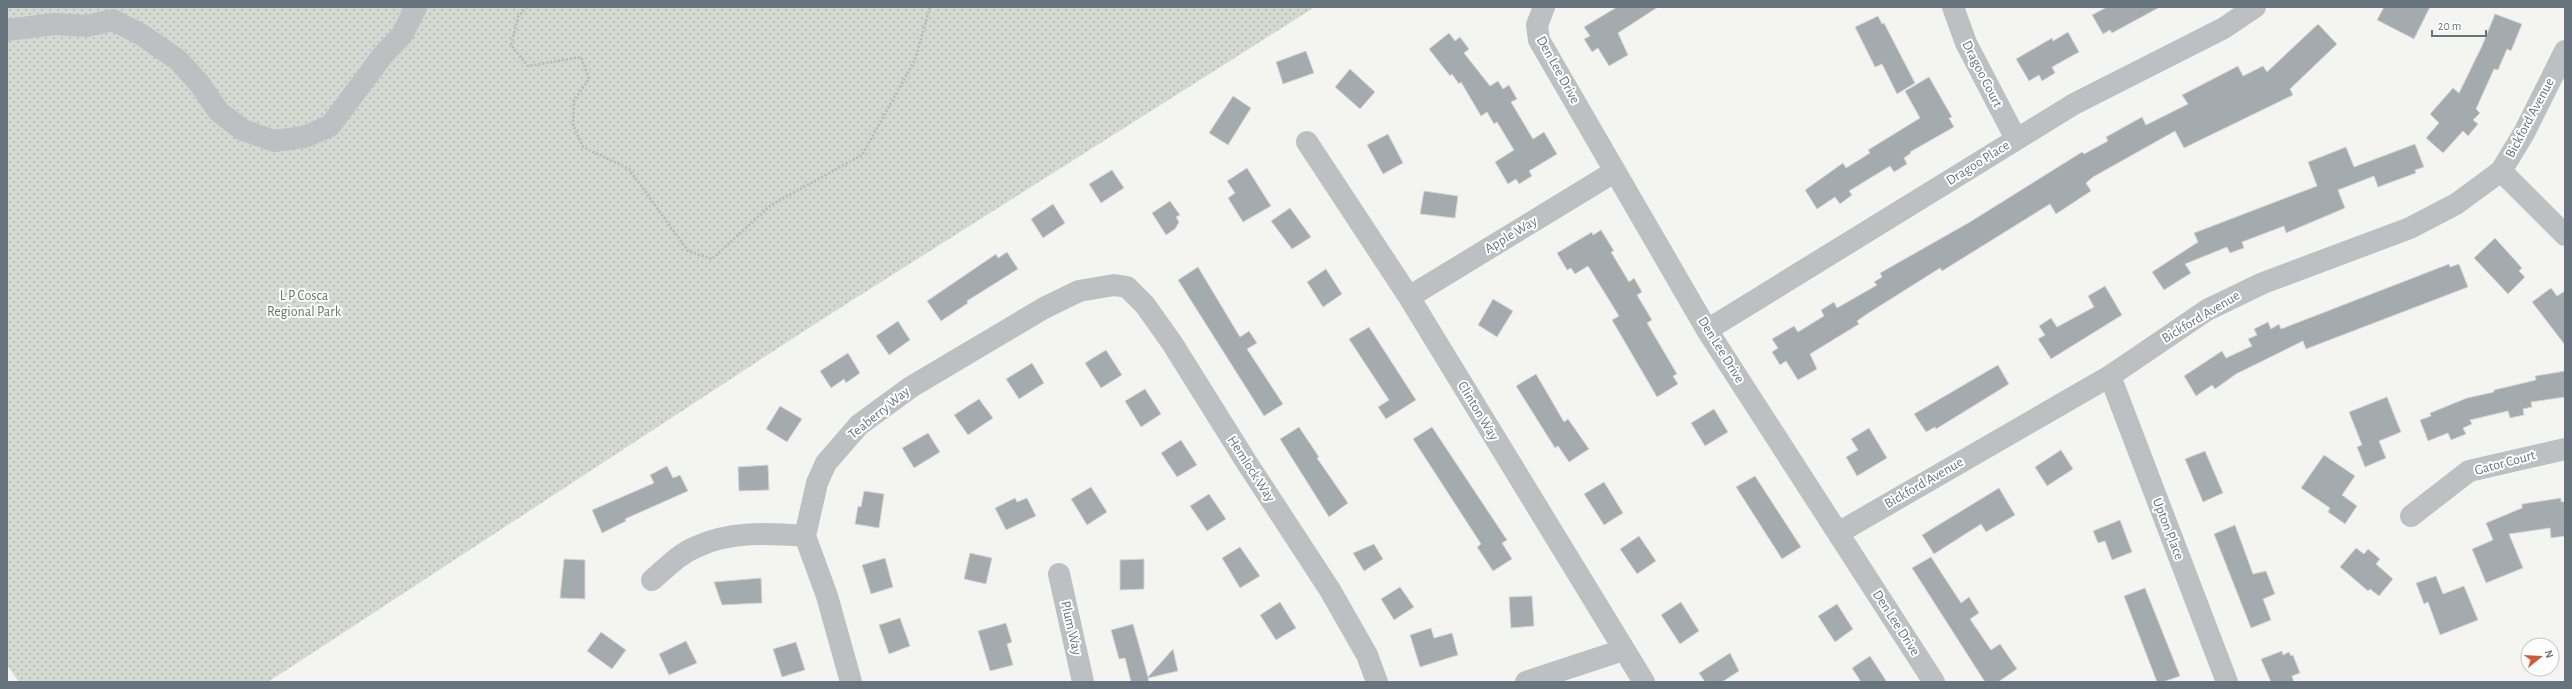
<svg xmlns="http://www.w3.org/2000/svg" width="2572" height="689" viewBox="0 0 2572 689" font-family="'Alegreya Sans',sans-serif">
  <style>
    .park { fill: url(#park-dots) }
    .building { fill: #a4abaf; stroke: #d6d6d4 }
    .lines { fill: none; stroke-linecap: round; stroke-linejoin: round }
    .path { stroke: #b6b9bb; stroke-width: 2.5; stroke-dasharray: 2 2; stroke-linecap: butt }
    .minor { stroke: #bcc0c2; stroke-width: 22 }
    .labels { text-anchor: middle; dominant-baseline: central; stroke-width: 4; stroke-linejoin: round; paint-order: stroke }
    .street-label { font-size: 14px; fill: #67747e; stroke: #fff }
    .park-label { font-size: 14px; fill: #687765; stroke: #fff }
  </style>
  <defs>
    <pattern id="park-dots" width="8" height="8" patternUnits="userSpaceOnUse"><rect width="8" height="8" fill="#d4d9d1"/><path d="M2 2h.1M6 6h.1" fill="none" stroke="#b0b5af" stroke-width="1.8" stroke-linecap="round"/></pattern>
  </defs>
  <rect width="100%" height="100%" fill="#f4f4f1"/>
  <path class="park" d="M7 7H1315L821 320 268 682H19L7 665Z"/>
  <path class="building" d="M1617 7H1658L1618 33 1628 55 1609 66 1598 48 1592 52 1584 39 1590 36 1584 27Z
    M2107 7H2160L2112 33 2110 30 2103 34 2092 15Z
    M2384 7H2430L2414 39 2377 20Z
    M2495 14 2522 24 2511 51 2507 49 2498 70 2494 69 2476 109 2480 113 2473 120 2478 124 2468 136 2463 131 2443 153 2426 138 2439 123 2430 114 2453 88 2459 93 2482 46Z
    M1878 16 1882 24 1884 23 1915 83 1897 94 1882 64 1875 67 1855 27Z
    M2318 24 2337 44 2290 89 2293 95 2184 148 2175 131 2093 177 2086 183 2091 191 2056 214 2050 204 1942 271 1940 268 1867 314 1857 321 1859 324 1810 354 1817 369 1798 380 1786 361 1780 365 1772 352 1778 348 1772 339 1794 326 1798 332 1824 316 1821 310 1834 302 1837 308 1877 285 1874 282 1882 277 1880 273 1970 222 2082 152 2084 154 2108 141 2106 137 2142 117 2146 125 2188 104 2182 95 2238 66 2243 76 2263 66 2267 72Z
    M2068 32 2079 52 2052 67 2055 73 2042 81 2039 75 2029 81 2016 59 2052 38 2053 41Z
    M1449 33 1455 41 1460 37 1469 49 1464 53 1490 86 1498 81 1503 89 1509 85 1517 99 1511 102 1533 139 1544 132 1557 154 1529 171 1532 176 1519 184 1516 179 1508 184 1495 162 1514 150 1497 122 1494 124 1487 112 1481 116 1461 82 1459 84 1452 74 1450 76 1429 49Z
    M1306 51 1314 73 1283 84 1276 62Z
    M1350 69 1375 92 1360 109 1335 87Z
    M1929 77 1952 117 1949 118 1954 127 1910 152 1911 153 1904 158 1907 164 1894 172 1890 166 1849 191 1852 195 1840 204 1835 197 1817 209 1805 190 1843 163 1846 168 1870 153 1868 150 1920 118 1905 91Z
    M1233 96 1251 108 1228 145 1209 133Z
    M1388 134 1403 163 1383 174 1367 145Z
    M2415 144 2424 167 2415 170 2416 173 2378 187 2374 176 2338 190 2345 208 2286 233 2284 226 2242 242 2244 248 2230 253 2227 247 2185 264 2191 273 2164 290 2152 272 2198 242 2194 233 2317 186 2308 162 2346 147 2354 167Z
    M1247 168 1271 206 1243 222 1228 198 1235 193 1227 181Z
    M1112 170 1124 188 1101 203 1089 184Z
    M1424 191 1458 196 1455 218 1420 214Z
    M1170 201 1180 215 1176 217 1179 222 1175 229 1166 235 1152 213Z
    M1053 204 1065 223 1043 238 1031 219Z
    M1290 208 1311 237 1292 249 1271 221Z
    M1601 230 1614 251 1611 252 1629 282 1634 278 1642 292 1637 295 1652 320 1647 323 1677 374 1673 376 1678 384 1657 397 1612 320 1619 316 1588 266 1575 274 1571 268 1567 270 1557 253 1592 232 1593 235Z
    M2495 238 2522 268 2519 271 2525 277 2508 294 2474 258Z
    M1007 252 1018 269 967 301 968 303 941 321 927 301 996 254 998 258Z
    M2449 264 2450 267 2459 264 2468 287 2306 349 2303 341 2236 374 2215 389 2212 385 2196 396 2184 376 2222 351 2226 358 2252 346 2248 339 2257 335 2254 329 2268 322 2271 329 2279 324 2281 329Z
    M1198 267 1240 337 1249 331 1257 343 1247 349 1283 404 1264 416 1178 280Z
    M1326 269 1342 294 1323 307 1307 282Z
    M2105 286 2122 315 2051 359 2038 339 2045 335 2039 326 2051 318 2057 327 2094 307 2088 296Z
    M2551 288 2557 296 2565 291V345L2532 302Z
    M1493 299 1513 311 1497 337 1478 325Z
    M898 321 910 340 889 355 876 336Z
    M1369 327 1416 400 1386 419 1378 407 1389 400 1349 339Z
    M1106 350 1122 375 1101 388 1085 363Z
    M848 353 860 373 846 383 844 379 831 388 820 371Z
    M1032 363 1044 383 1019 399 1006 379Z
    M1998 365 2009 384 1936 429 1935 427 1926 432 1914 414Z
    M2565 371V397L2531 402 2532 407 2523 409 2524 415 2510 418 2508 411 2470 420 2472 424 2463 428 2466 434 2451 440 2448 433 2428 441 2420 420 2431 416 2430 413 2467 398 2494 392V390L2536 380 2535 376Z
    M1536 374 1564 422 1568 419 1589 449 1569 462 1558 446 1555 448 1516 386Z
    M1145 389 1161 414 1141 427 1125 401Z
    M2387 397 2401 432 2379 441 2386 458 2365 467 2357 447 2362 445 2349 412Z
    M979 399 993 418 968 435 954 415Z
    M780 406 802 419 787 442 766 429Z
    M1714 409 1728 432 1705 446 1691 423Z
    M1299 427 1319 457 1317 458 1348 503 1329 517 1280 439Z
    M1432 427 1507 540 1502 543 1512 559 1493 571 1477 547 1481 544 1413 439Z
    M1869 428 1887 458 1857 476 1846 457 1858 450 1851 439Z
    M928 433 940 452 914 468 902 448Z
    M1181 440 1197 465 1177 477 1161 453Z
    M2061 450 2073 469 2047 486 2035 467Z
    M2205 451 2223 493 2203 502 2185 459Z
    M2324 455 2355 476 2342 495 2357 506 2345 524 2328 512 2330 508 2301 488Z
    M768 465 769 490 739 491 738 467Z
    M667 466 673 478 680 475 688 491 625 519 626 521 602 533 592 510 654 483 650 475Z
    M1755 476 1801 547 1782 559 1736 487Z
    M1604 482 1623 513 1604 525 1584 494Z
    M1091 487 1107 512 1087 525 1071 499Z
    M1999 488 2015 515 1986 532 1981 524 1934 554 1922 535Z
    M864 491 884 494 879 528 855 524 858 506 861 507Z
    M1209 494 1226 519 1207 531 1190 506Z
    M1015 498 1017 502 1027 498 1036 516 1006 530 995 508Z
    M2561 498V502L2565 501V536L2551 538 2550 528 2509 534 2523 568 2486 583 2472 549 2493 540 2486 523 2522 508V504Z
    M2120 520 2132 552 2112 560 2105 541 2098 543 2093 531Z
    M2235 525 2253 574 2266 571 2275 594 2263 599 2271 620 2251 628 2214 534Z
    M1639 536 1656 561 1637 574 1620 549Z
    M1374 544 1383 559 1364 571 1353 553Z
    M1240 547 1260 576 1240 588 1222 558Z
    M2356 548 2364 554 2368 549 2380 559 2376 564 2393 579 2379 596 2370 589 2368 591 2340 567Z
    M970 553 992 558 986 584 964 579Z
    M1931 557 1961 603 1969 597 1979 613 1970 619 1991 650 2000 644 2017 669 1998 682H1985L1912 568Z
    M885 558 893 587 871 594 862 565Z
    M564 559 585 560V599L560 598Z
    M1144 559V589L1120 590V560Z
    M2436 576 2443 594 2464 586 2478 620 2440 635 2428 602 2424 604 2416 583Z
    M761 578 762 603 722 605 714 582Z
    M1400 587 1414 607 1394 620 1381 599Z
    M2145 588 2180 676 2163 682H2157L2124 596Z
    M1532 596 1534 626 1511 628 1509 597Z
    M1280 602 1296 628 1276 640 1260 615Z
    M1681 602 1699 631 1680 644 1661 615Z
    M1837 604 1853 629 1835 642 1818 616Z
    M900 618 910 646 889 654 879 625Z
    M1006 623 1012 642 1007 644 1013 665 990 671 978 631Z
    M1133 624 1148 677 1173 649 1178 671 1148 678 1149 682H1131L1125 658 1119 659 1111 630Z
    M1431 628 1434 638 1452 633 1458 655 1420 667 1410 635Z
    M601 632 626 650 612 669 587 651Z
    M686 641 697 663 669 675 659 654Z
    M796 642 805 670 782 677 773 649Z
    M2282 651 2283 655 2289 652 2291 656 2293 655 2300 673 2292 676 2294 682H2271L2261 659Z
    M1730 653 1739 671 1722 682H1705L1699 673Z
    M1870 656 1887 682H1861L1852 668Z"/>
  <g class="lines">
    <path class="path" d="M527 7 518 17 511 45 528 66 581 57 589 79 574 100 573 125 583 147 629 169 688 251 712 259 771 205 862 155 915 60 930 7"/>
    <path class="minor" d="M1544 7 1537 25 1539 40 1707 330 1934 682
      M1953 7 1966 43 2016 139
      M7 30 54 24 87 26 113 20 142 35 178 60 199 83 219 112 243 130 274 141 304 137 330 126 383 55 402 35 416 7
      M1307 142 1409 297 1644 682
      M2501 171 2565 235
      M1409 297 1614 172
      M1707 330 2074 104 2224 28 2255 7
      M2110 376 2227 682
      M2411 516 2469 471 2565 449
      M1838 533 2110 376 2207 310 2263 283 2410 228 2456 204 2501 171 2524 133 2565 51
      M1059 574 1083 682
      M652 580C666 568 679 554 696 547 729 531 769 533 805 536
      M851 682 827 596 805 536 817 483 826 463 859 425 911 387 1044 308 1079 291 1114 285 1127 287 1145 305 1172 343 1247 463 1330 590 1367 655 1377 682
      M1526 682 1623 650"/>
  </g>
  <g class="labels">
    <g class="street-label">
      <text transform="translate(1558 70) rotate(61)">Den Lee Drive</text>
      <text transform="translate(1982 74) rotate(63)">Dragoo Court</text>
      <text transform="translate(2530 118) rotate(-62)">Bickford Avenue</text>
      <text transform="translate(1978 163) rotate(-32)">Dragoo Place</text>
      <text transform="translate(1511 235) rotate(-31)">Apple Way</text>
      <text transform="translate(2201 317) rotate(-31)">Bickford Avenue</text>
      <text transform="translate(1721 350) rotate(58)">Den Lee Drive</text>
      <text transform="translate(1478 411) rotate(59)">Clinton Way</text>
      <text transform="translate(879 413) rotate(-39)">Teaberry Way</text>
      <text transform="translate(2505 463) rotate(-15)">Gator Court</text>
      <text transform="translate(1251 469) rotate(57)">Hemlock Way</text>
      <text transform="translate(1924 483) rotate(-30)">Bickford Avenue</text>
      <text transform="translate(2168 529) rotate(69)">Upton Place</text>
      <text transform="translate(1896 623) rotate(57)">Den Lee Drive</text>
      <text transform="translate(1071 628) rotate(77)">Plum Way</text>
    </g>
    <g class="park-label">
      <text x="304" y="296">L P Cosca<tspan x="304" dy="16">Regional Park</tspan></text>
    </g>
  </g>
  <rect width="2572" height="689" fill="none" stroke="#67747e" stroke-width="16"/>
  <g transform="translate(2540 657) rotate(72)"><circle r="19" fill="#ffffff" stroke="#c2c7cb"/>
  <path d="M0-3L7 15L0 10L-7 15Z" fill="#cd5d39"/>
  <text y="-6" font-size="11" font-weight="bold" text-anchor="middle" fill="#67747e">N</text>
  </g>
  <path d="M2432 30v6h54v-6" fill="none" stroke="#67747e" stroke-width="2"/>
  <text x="2438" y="30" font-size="12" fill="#67747e" stroke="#ffffff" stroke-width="3" paint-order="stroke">20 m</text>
</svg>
